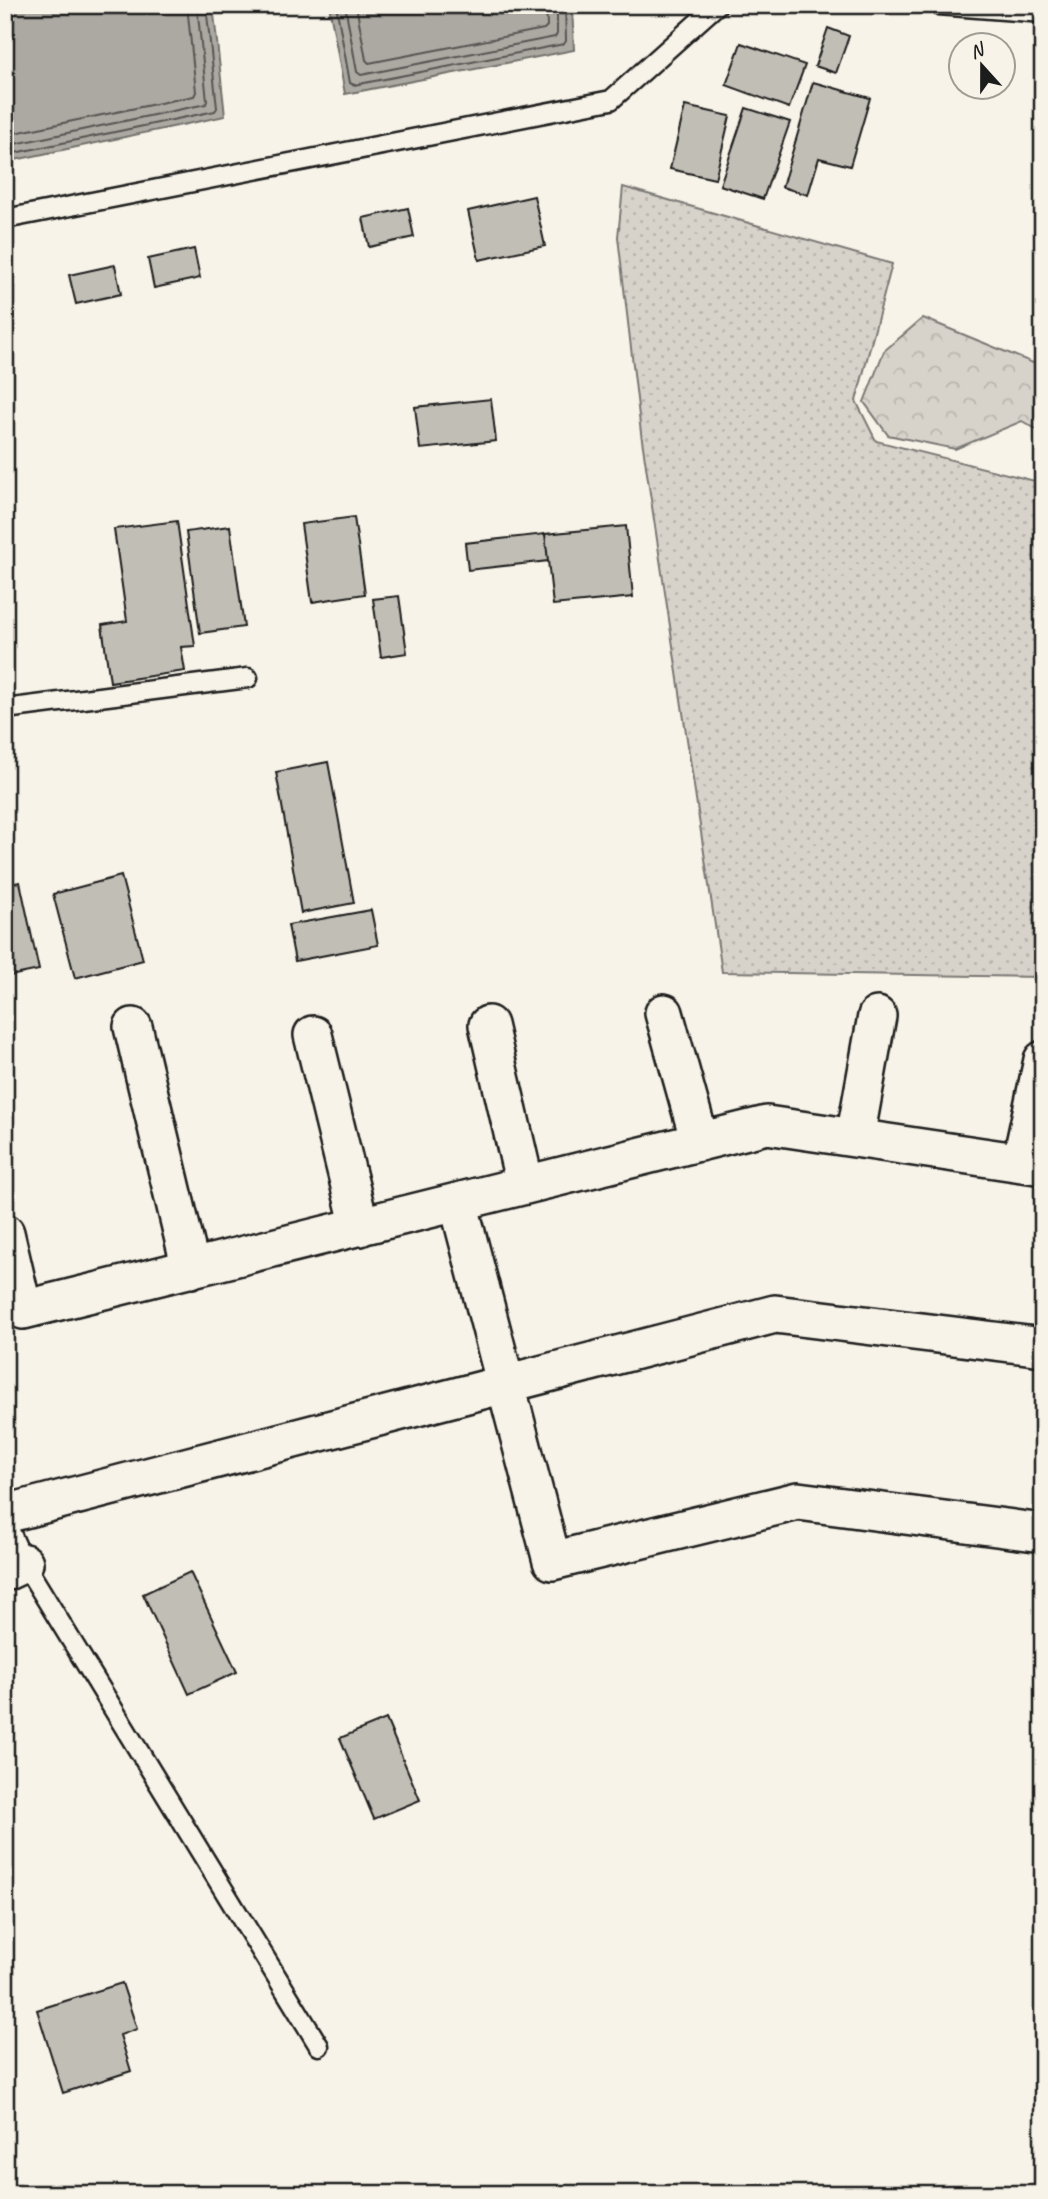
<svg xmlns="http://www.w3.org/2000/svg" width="1048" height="2199" viewBox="0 0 1048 2199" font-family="Caveat,sans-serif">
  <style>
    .grass { fill: url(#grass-dots); stroke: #7a7874; stroke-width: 2 }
    .forest { fill: url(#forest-crowns); stroke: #7a7874; stroke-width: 2 }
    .water { fill: #aca9a2; stroke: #72716c; stroke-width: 2 }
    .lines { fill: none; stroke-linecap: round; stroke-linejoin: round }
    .shore { stroke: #565452; stroke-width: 2 }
    .building { fill: #c0beb5; stroke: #1c1c1c; stroke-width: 2 }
    .service-casing { stroke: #1c1c1c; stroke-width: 23 }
    .minor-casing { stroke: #1c1c1c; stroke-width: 42 }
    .service { stroke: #f7f3e8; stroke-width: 18 }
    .minor { stroke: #f7f3e8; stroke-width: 37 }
  </style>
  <defs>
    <pattern id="grass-dots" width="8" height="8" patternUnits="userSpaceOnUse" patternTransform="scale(1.75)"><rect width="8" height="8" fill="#d7d3cb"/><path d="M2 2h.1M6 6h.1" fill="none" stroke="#b8b5ae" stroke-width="1.8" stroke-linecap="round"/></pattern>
    <pattern id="forest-crowns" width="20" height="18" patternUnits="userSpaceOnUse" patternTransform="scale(1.75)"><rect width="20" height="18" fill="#d7d3cb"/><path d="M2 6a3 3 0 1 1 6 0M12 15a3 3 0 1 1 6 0" fill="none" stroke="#b8b5ae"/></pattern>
  </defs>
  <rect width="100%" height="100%" fill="#f7f3e8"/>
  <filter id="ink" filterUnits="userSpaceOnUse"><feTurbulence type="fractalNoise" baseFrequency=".0143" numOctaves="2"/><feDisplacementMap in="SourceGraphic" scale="14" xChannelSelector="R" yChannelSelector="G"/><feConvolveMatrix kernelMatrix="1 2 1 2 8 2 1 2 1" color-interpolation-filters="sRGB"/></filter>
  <g filter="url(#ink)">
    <path class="grass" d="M623 187 892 264 856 401 876 441 1043 483V977L722 972 641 433 618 237Z"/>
    <path class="forest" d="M923 318 1043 367V433L1022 421 955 449 888 435 864 402 884 351Z"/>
    <path class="water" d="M5 5H213L225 116 5 162Z
      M329 5H572L574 50 345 94Z"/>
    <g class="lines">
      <path class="shore" d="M336 5 350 83 354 85 564 44 566 41 565 5
        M345 5 357 72 361 75 555 37 557 34V5
        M356 5 366 60 369 63 544 29 547 26 546 5
        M5 135 194 96 196 92 187 5
        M5 146 206 104 207 101 197 5
        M5 155 215 111 217 108 206 5"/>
    </g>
    <path class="building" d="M828 28 849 36 836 73 815 66Z
      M741 43 805 65 789 108 726 85Z
      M813 82 870 98 850 166 819 158 808 195 782 187Z
      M685 106 730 116 715 179 670 169Z
      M746 108 790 122 763 199 720 185Z
      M534 196 545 246 479 260 468 211Z
      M408 208 414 237 369 247 363 218Z
      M194 249 200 278 154 288 148 259Z
      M115 265 121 294 76 304 69 275Z
      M491 399 496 441 420 449 415 407Z
      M354 517 365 594 312 602 301 524Z
      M177 521 195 646 181 647 185 671 110 682 102 625 127 621 114 529Z
      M230 526 244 627 200 633 186 532Z
      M626 526 633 597 553 605 545 534Z
      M545 534 548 561 468 570 465 543Z
      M399 596 407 653 381 657 373 599Z
      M328 762 354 903 301 913 276 772Z
      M121 876 143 960 75 978 53 894Z
      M20 882 39 970 5 977V885Z
      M371 910 378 945 295 961 288 925Z
      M190 1572 237 1672 189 1694 143 1594Z
      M386 1719 420 1800 374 1819 340 1738Z
      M122 1983 137 2029 120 2035 131 2071 63 2093 37 2010Z"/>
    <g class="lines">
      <g class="service-casing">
        <path id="service" d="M938 5 1043 13
          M5 219 611 100 717 5
          M5 709 248 678
          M5 1520 24 1563 319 2046"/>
      </g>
      <g class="minor-casing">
        <path id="minor" d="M664 1013 700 1142
          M488 1025 525 1185
          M133 1027 191 1269
          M313 1035 360 1227
          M855 1138 877 1016
          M1021 1163 1043 1060
          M458 1202 552 1561 798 1501 1043 1533
          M5 1233 23 1310 767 1125 1043 1166
          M5 1514 775 1314 1043 1347
          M5 1572 24 1563"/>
      </g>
      <use href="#service" class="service"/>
      <use href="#minor" class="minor"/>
    </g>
  </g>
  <rect width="1048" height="2199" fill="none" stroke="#f7f3e8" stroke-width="28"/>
  <rect x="14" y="14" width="1020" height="2171" fill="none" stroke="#1c1c1c" stroke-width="2.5" filter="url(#ink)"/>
  <g transform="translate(982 66) rotate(339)"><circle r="33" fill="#f7f3e8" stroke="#9f9d96" stroke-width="2"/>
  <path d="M0-5L12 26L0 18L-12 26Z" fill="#1c1c1c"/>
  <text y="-10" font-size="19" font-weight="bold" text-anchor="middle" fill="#1c1c1c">N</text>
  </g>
</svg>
